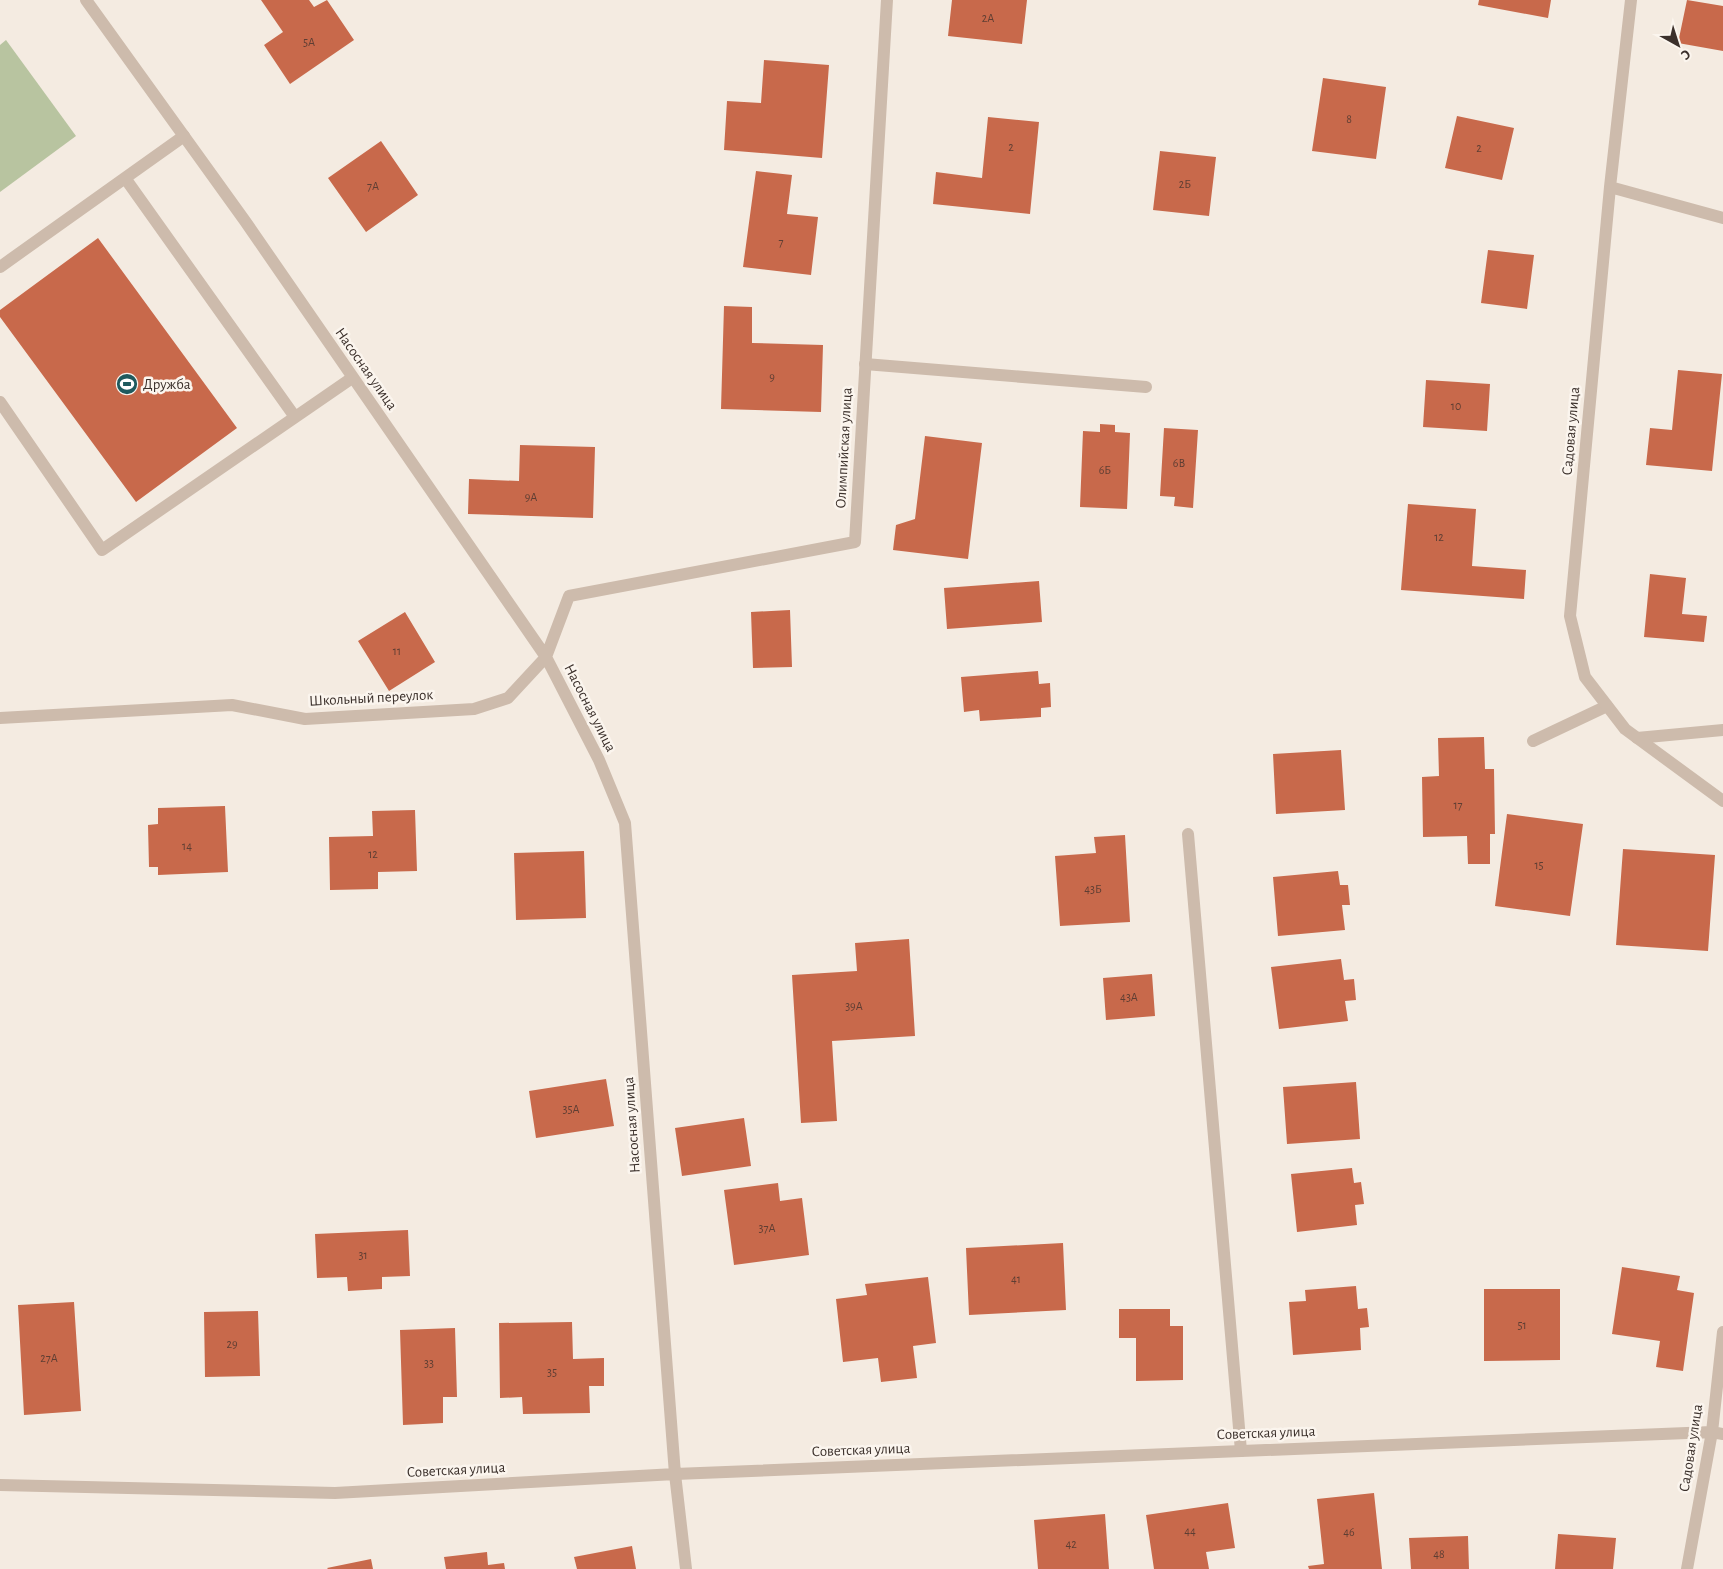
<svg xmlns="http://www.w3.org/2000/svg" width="1723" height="1569" viewBox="0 0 1723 1569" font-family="'Alegreya Sans',sans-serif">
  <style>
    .green { fill: #b8c4a0 }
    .building { fill: #c8694b }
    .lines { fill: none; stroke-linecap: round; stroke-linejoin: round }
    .service { stroke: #cdbbac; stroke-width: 12 }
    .minor { stroke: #cdbbac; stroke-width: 12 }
    .labels { text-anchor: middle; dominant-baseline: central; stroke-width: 5; stroke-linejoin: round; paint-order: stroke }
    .number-label { font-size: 12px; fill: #5e3e33 }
    .street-label { font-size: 15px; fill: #3b302b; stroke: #fbf5ee }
    .poi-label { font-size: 15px; fill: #3b302b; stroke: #fbf5ee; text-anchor: start }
  </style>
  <rect width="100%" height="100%" fill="#f4ebe1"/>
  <path class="green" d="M6 40 76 136 0 192V45Z"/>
  <path class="building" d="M261 0H309L314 7 327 0 354 40 290 84 264 45 283 32Z
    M952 0H1027L1022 44 948 36Z
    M1479 0H1551L1548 18 1478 5Z
    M1687 0 1723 6V51L1678 43Z
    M764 60 829 65 822 158 724 150 727 101 761 103Z
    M1323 78 1386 87 1376 159 1312 151Z
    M1457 116 1514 128 1502 180 1445 168Z
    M988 117 1039 122 1030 214 933 204 936 172 982 178Z
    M381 141 418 195 366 232 328 178Z
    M1160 151 1216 157 1209 216 1153 210Z
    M756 171 792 175 787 214 818 217 811 275 743 267Z
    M98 238 237 428 136 502 0 317V310Z
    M1488 250 1534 255 1527 309 1481 303Z
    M724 306 752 307V343L823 345 821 412 721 409Z
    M1678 370 1722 374 1712 471 1646 465 1650 428 1672 430Z
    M1426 380 1490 384 1487 431 1423 427Z
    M1100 424 1115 425V432L1130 433 1127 509 1080 507 1083 431 1100 432Z
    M1164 428 1198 430 1193 508 1174 506 1175 497 1160 496Z
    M925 436 982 443 968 559 893 550 896 525 915 519Z
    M520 445 595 447 593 518 468 514 469 479 519 481Z
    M1408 504 1476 509 1472 566 1526 570 1524 599 1401 590Z
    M1650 574 1686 578 1682 614 1707 616 1704 642 1644 637Z
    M1039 581 1042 622 947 629 944 588Z
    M790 610 792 667 753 668 751 612Z
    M405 612 435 662 389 691 358 641Z
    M1038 671 1039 684 1050 683 1051 707 1041 708V717L980 721 979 710 964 712 961 677Z
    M1484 737 1485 769H1494L1495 834H1490V864H1468L1467 836 1423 837 1422 777 1439 776 1438 738Z
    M1341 750 1345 810 1276 814 1273 754Z
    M225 806 228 872 158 875V867H149L148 825 158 824V808Z
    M415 810 417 871 378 872V889L330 890 329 837 373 836 372 811Z
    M1507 814 1583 824 1570 916 1495 906Z
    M1125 835 1130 922 1060 926 1055 856 1096 853 1094 837Z
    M1623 849 1715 855 1708 951 1616 945Z
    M584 851 586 918 516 920 514 853Z
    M1338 871 1340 885H1348L1350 905H1342L1345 930 1278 936 1273 877Z
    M909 939 915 1036 832 1041 837 1121 801 1123 792 975 857 971 855 943Z
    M1341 959 1344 980 1354 979 1356 1000 1345 1001 1348 1021 1279 1029 1271 967Z
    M1152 974 1155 1016 1106 1020 1103 978Z
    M606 1079 614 1126 536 1138 529 1091Z
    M1356 1082 1360 1139 1287 1144 1283 1087Z
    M744 1118 751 1166 682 1176 675 1128Z
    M1352 1168 1354 1183 1361 1182 1364 1204 1355 1205 1357 1225 1297 1232 1291 1174Z
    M778 1183 780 1201 802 1198 809 1255 734 1265 724 1190Z
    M408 1230 410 1276 382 1277V1289L348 1291 347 1277 317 1278 315 1234Z
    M1063 1243 1066 1310 969 1315 966 1248Z
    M1622 1267 1680 1276 1677 1290 1694 1293 1683 1371 1656 1367 1660 1341 1612 1334Z
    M928 1277 936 1343 913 1346 917 1378 881 1382 878 1358 843 1362 836 1299 867 1295 865 1284Z
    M1356 1286 1358 1309 1367 1308 1369 1327 1360 1328 1361 1350 1293 1355 1289 1302 1306 1301 1305 1290Z
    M1484 1289H1560V1360L1484 1361Z
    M74 1302 81 1411 24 1415 18 1305Z
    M1119 1309H1170V1326H1183V1380L1136 1381V1338H1119Z
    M258 1311 260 1376 205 1377 204 1312Z
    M572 1322 573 1359 604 1358V1386H589L590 1413 523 1414 522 1397 500 1398 499 1323Z
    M455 1328 457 1397H443V1423L403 1425 400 1330Z
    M1374 1493 1382 1569H1309L1308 1566 1324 1564 1317 1499Z
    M1228 1503 1235 1548 1206 1552 1209 1569H1154L1146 1515Z
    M1105 1514 1109 1569H1038L1034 1520Z
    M1558 1534 1616 1538 1613 1569H1555Z
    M1468 1536 1469 1569H1411L1409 1538Z
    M632 1546 636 1569H577L574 1557Z
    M487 1552 488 1565 504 1563 505 1569H446L444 1557Z
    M371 1559 373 1569H328L327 1568Z"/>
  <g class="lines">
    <path class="service" d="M125 178 295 417
      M0 267 184 136
      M865 364 1146 387
      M0 402 102 550 352 378
      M1637 738 1723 730
      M1533 741 1607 706
      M1188 834 1241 1451"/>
    <path class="minor" d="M86 0 245 221 546 657 599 760 625 823 675 1474 686 1569
      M1631 0 1610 187 1570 616 1585 677 1625 729 1723 801
      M1610 187 1723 218
      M0 718 232 705 305 719 474 709 508 698 546 657 569 596 855 542 887 0
      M0 1485 335 1493 675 1474 1712 1432 1723 1434
      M1687 1569 1712 1432 1723 1332"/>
  </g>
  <defs>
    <g id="stadium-disc" transform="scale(1.125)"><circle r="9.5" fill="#1f5a5e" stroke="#fbf5ee"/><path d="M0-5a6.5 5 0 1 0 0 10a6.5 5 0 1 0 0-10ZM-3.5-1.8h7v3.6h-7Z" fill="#fff"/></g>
  </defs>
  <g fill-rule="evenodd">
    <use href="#stadium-disc" x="127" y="384"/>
  </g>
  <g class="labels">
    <g class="number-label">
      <text x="988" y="18">2А</text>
      <text x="309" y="42">5А</text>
      <text x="1349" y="119">8</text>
      <text x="1011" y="147">2</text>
      <text x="1479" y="148">2</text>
      <text x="1185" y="184">2Б</text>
      <text x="373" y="186">7А</text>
      <text x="781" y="242">7</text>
      <text x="772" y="377">9</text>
      <text x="1456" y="406">10</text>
      <text x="1179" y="463">6В</text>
      <text x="1105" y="470">6Б</text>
      <text x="531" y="497">9А</text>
      <text x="1439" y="537">12</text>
      <text x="397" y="651">11</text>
      <text x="1458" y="805">17</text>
      <text x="187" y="846">14</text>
      <text x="373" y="854">12</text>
      <text x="1539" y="865">15</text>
      <text x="1093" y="889">43Б</text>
      <text x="1129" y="997">43А</text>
      <text x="854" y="1006">39А</text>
      <text x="571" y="1109">35А</text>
      <text x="767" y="1228">37А</text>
      <text x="363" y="1255">31</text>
      <text x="1016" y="1279">41</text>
      <text x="1522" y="1325">51</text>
      <text x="232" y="1344">29</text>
      <text x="49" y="1358">27А</text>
      <text x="429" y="1363">33</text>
      <text x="552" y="1372">35</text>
      <text x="1190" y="1531">44</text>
      <text x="1349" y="1532">46</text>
      <text x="1071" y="1544">42</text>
      <text x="1439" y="1554">48</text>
    </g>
    <g class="street-label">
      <text transform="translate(366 369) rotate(55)">Насосная улица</text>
      <text transform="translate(1571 431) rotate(-85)">Садовая улица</text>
      <text transform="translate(844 448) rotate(-87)">Олимпийская улица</text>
      <text transform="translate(371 698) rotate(-3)">Школьный переулок</text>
      <text transform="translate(590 708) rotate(63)">Насосная улица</text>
      <text transform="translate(632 1125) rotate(-94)">Насосная улица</text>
      <text transform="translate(1266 1433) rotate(-2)">Советская улица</text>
      <text transform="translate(1691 1448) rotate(-81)">Садовая улица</text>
      <text transform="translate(861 1450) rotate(-2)">Советская улица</text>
      <text transform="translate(456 1470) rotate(-3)">Советская улица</text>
    </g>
    <g class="poi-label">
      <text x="143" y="384">Дружба</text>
    </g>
  </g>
  <g transform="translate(1678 45) rotate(141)" stroke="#fbf5ee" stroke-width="4" paint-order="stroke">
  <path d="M0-4L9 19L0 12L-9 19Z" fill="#3b302b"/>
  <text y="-8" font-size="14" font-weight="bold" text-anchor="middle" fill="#3b302b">С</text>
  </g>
</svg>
